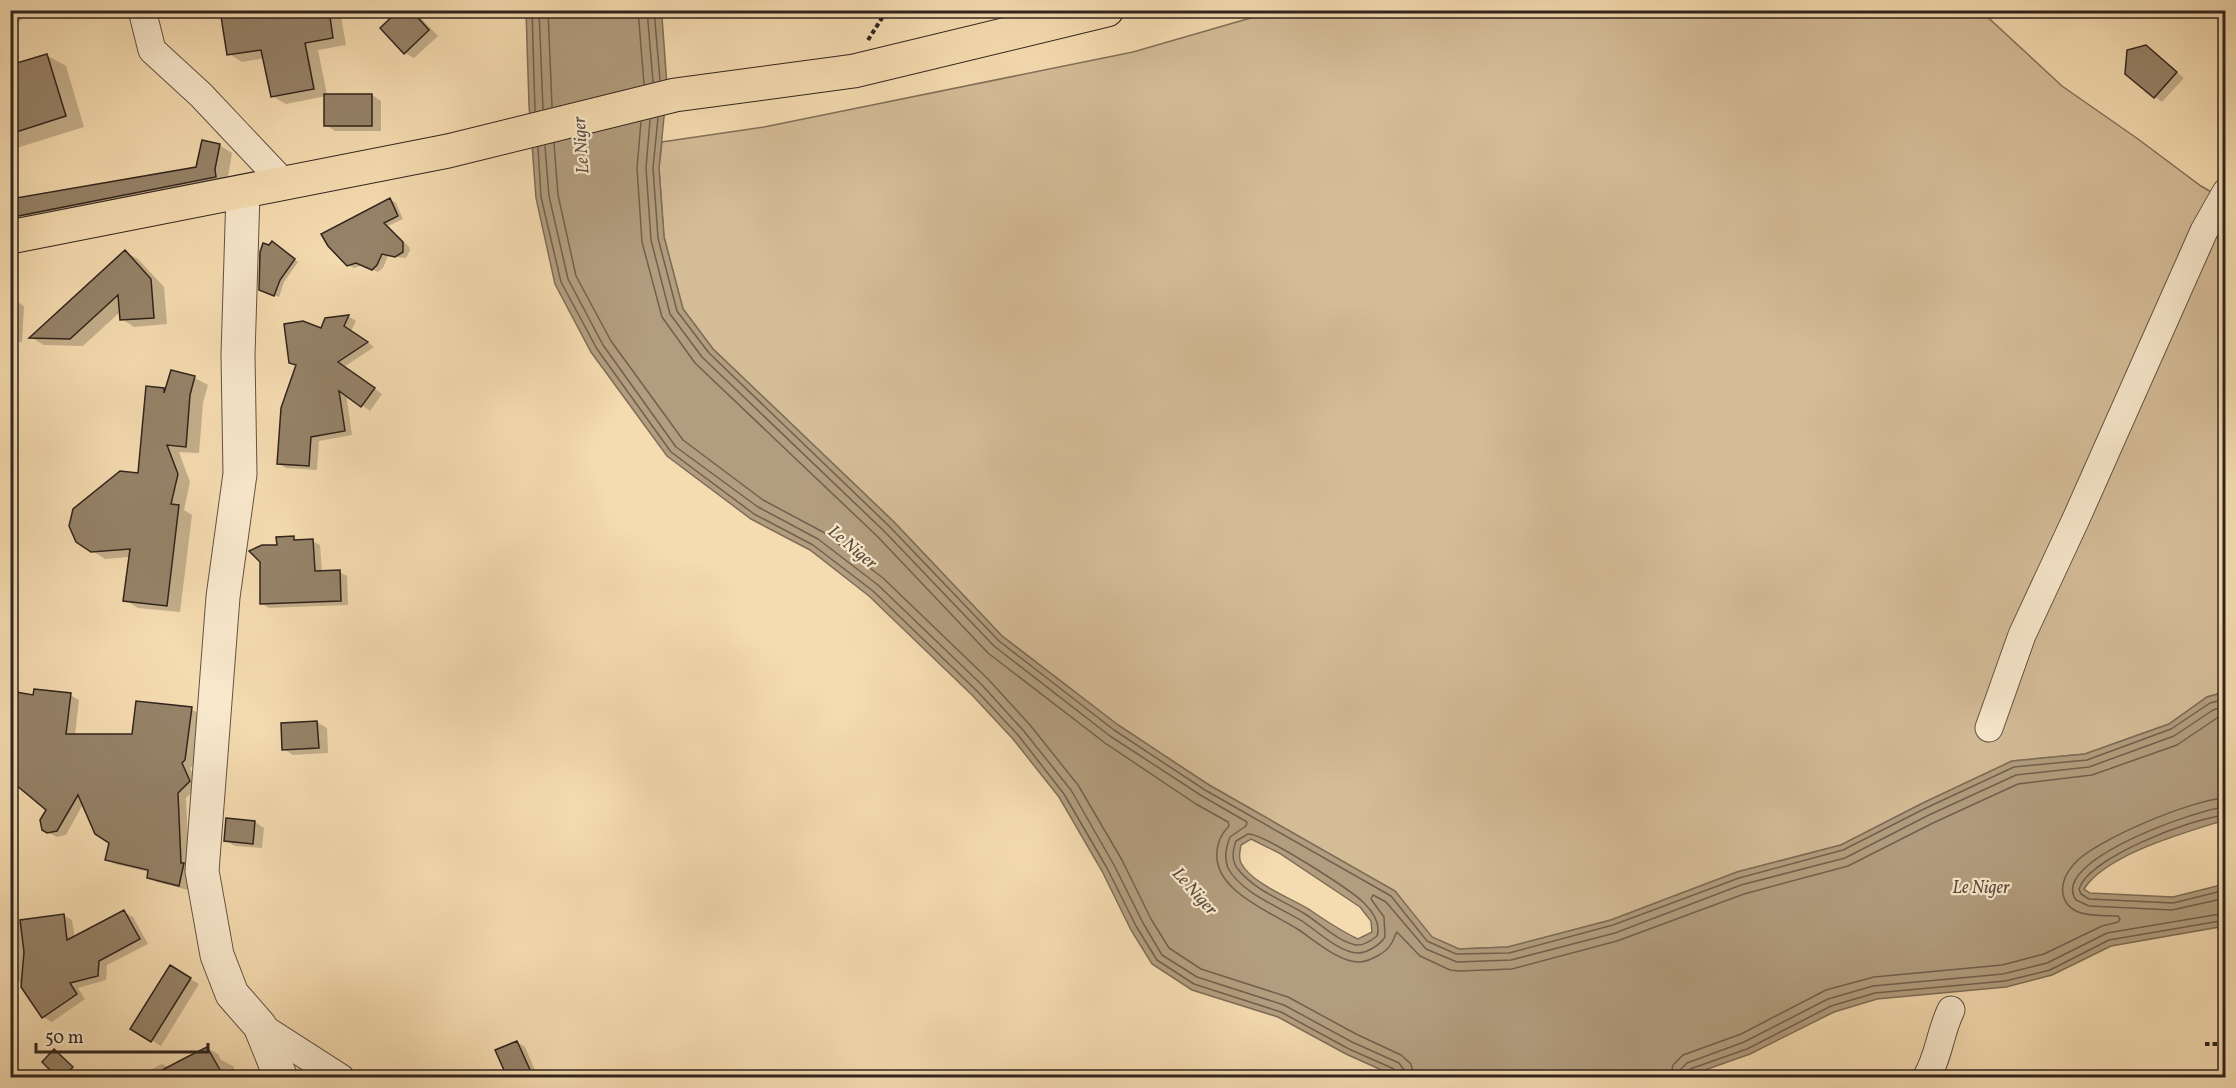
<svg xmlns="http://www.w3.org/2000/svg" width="2236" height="1088" viewBox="0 0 2236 1088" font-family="Vollkorn,serif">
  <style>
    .green { fill: #d4bc97; stroke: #82705a; stroke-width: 1.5 }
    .water { fill: #b29d7e; stroke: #7e6d57; stroke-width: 1.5; fill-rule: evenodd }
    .shadow { fill: #0003 }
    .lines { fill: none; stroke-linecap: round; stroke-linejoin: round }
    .shore { stroke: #71604e; stroke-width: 1.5 }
    .building { fill: #968369; stroke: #30241d; stroke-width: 1.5 }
    .minor-casing { stroke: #615242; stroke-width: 29 }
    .tertiary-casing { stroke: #615242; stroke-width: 35 }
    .trunk-casing { stroke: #30241d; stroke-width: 35 }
    .path { stroke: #30241d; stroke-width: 4; stroke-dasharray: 4.5 3; stroke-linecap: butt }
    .minor { stroke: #f8e8cc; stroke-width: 27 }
    .tertiary { stroke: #f8e8cc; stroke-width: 33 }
    .trunk { stroke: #f5dbb0; stroke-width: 33 }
    .labels { text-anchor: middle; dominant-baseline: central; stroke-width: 4.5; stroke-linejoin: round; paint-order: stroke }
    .water-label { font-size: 18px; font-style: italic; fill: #5e4e3f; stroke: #f8e8cc }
  </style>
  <rect width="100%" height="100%" fill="#f5dbb0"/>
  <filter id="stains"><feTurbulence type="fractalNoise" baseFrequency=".00333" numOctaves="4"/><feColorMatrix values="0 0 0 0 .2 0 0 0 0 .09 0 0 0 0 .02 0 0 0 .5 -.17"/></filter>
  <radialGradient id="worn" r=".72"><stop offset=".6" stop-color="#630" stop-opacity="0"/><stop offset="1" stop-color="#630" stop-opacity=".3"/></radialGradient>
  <path class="green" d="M1268 11H1981L2062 86 2138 139 2201 186 2225 200V692L2207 697 2169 724 2085 754 2012 761 1923 803 1841 845 1737 872 1611 920 1508 947 1459 949 1431 937 1395 891 1209 785 1118 725 1002 636 894 522 713 349 683 309 664 237 659 168 662 142 764 127 1133 52 1254 17Z"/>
  <path class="water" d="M526 11H659L662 17 667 86 659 168 664 237 683 309 713 349 894 522 1002 636 1118 725 1209 785 1395 891 1432 937 1459 949 1508 947 1611 920 1737 872 1841 845 1923 803 2012 761 2085 754 2169 724 2207 697 2225 692V820C2187 832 2106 854 2084 889L2090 893 2173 897 2225 884V926L2111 946 2052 975 2006 987 1877 999 1834 1012 1750 1054 1685 1077H1397L1346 1054 1278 1017 1192 990 1152 964 1131 930 1102 871 1059 797 1013 739 972 695 869 596 810 550 751 519 667 456 591 352 555 284 536 198 529 105ZM1251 839 1279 853 1360 907 1371 921 1372 932 1358 939C1341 931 1326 921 1310 910 1291 898 1252 884 1241 863 1238 857 1240 851 1241 845Z"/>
  <path class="shadow" d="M10 10H31L19 22 10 17Z
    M222 10H340L346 45 318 50 327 95H372L381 101V131H335L326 125V96L286 104 272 96 265 58 242 62 229 54Z
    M401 10 415 12 438 36 414 58 405 53Z
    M2146 47 2184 78 2162 102 2155 97Z
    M46 55 66 66 84 127 10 150V67Z
    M219 145 232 153 228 177 229 184 10 229V204L197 168Z
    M390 199 396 203 403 219 388 226 409 247 410 250 406 258 388 256 383 268 378 272 363 265 354 268 348 265Z
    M276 246 298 262 284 282 279 297 265 292Z
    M125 252 138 259 164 287 167 324 134 327 122 319 121 311 83 346 44 345 32 338Z
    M10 301H16L24 306 22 342H10Z
    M348 316 356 321 351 331 374 347 344 367 382 394 370 411 346 394 352 435 319 441 317 470 286 468 278 463 322 330 326 320Z
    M172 372 195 378 208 385 203 403 199 453 179 452 190 482 184 510 192 515 180 612 138 608 125 600 130 557 105 559 77 541 140 475 163 389 166 391Z
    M293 538 300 542 312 541 320 545 322 573 339 572 347 576 348 605 269 608 261 603 278 546Z
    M70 695 79 700 75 735H134L191 709 200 714 194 765 190 768 198 786 186 798 189 868 192 870 188 890 157 882 148 878 149 872 115 864 107 859 110 843 83 804 66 835 57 837 43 830Z
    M317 722 327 728 328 753 293 755 284 749 282 724Z
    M10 806 13 835 10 841Z
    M255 822 264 828 262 848 235 846 225 840Z
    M124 912 133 917 148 944 107 965 106 980 78 988 85 999 52 1022 43 1017 12 971 10 978V920L13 923 63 915 72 920 75 938Z
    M170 967 199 984 161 1046 132 1029Z
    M517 1042 525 1047 538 1077 508 1078 497 1051Z
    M207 1048 218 1054 221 1060 233 1066 239 1078H152L148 1071 162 1064 170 1068Z"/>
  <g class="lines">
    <path class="shore" d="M532 10 535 111
      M539 10 543 109
      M548 10 552 107
      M638 10 644 84
      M647 10 653 82
      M654 10 660 80
      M658 118 653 168 658 238 677 311 709 353 889 526 999 641 1114 730 1205 790 1391 896 1427 941 1456 954 1509 953 1613 925 1739 878 1843 850 1926 808 2014 767 2087 760 2171 729 2210 703 2226 699
      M650 120 646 168 651 240 670 314 702 357 884 531 994 646 1110 736 1202 796 1247 822 1246 826 1230 837C1226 847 1224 858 1228 868 1240 892 1281 908 1302 921 1317 931 1340 953 1358 953 1367 953 1380 945 1385 937L1384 917 1371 899 1373 895 1386 902 1426 949 1457 962 1511 960 1615 933 1741 885 1845 858 1929 815 2016 775 2089 767 2174 736 2213 710 2226 706
      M641 122 637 168 642 242 662 317 695 363 878 537 988 653 1105 743 1196 804 1228 822 1229 826C1223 832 1220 837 1218 845 1207 889 1270 911 1299 930 1314 940 1340 963 1360 962 1370 961 1386 953 1391 944 1394 940 1394 936 1397 932L1420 956 1450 970 1459 971 1512 969 1617 941 1744 894 1848 866 1933 823 2018 784 2092 775 2177 745 2217 718 2226 716
      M554 143 558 195 576 276 611 341 683 440 763 500 823 532 883 578 988 679 1030 725 1078 785 1122 860 1151 919 1169 948 1201 969 1288 997 1356 1034 1401 1055 1411 1064 1414 1078
      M545 146 549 196 568 279 603 345 676 447 758 507 818 539 878 585 982 685 1023 730 1071 790 1114 865 1143 923 1162 955 1197 977 1284 1005 1352 1042 1399 1063 1404 1070 1405 1078
      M538 147 541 197 561 282 597 349 671 452 754 514 813 545 873 591 976 690 1018 735 1064 794 1107 868 1136 926 1157 960 1194 984 1281 1012 1349 1049 1394 1069 1398 1078
      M2226 807C2198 809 2048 861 2076 900L2089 906 2172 910 2226 898
      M2226 815C2193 818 2089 857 2079 889L2081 894 2089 899 2173 903 2226 890
      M1248 834C1263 833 1351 890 1364 903 1373 912 1381 924 1377 936 1372 940 1363 946 1356 945 1337 941 1321 924 1305 914 1282 900 1254 890 1237 868 1231 859 1233 850 1236 841Z
      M1670 1078 1673 1065 1683 1055 1741 1034 1826 990 1874 977 2002 965 2044 954 2102 926 2118 922 2120 919 2118 916C2099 915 2068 919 2063 894 2061 883 2067 872 2074 864 2095 840 2193 799 2226 798
      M1679 1078 1681 1069 1687 1063 1744 1042 1828 999 1873 986 2003 974 2047 963 2107 933 2226 913
      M1687 1078 1690 1069 1747 1049 1831 1006 1875 993 2005 981 2050 970 2109 940 2226 920"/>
  </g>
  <path class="building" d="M220 10H329L333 38 305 43 314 89 271 97 261 50 227 55Z
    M399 10H411L429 30 404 54 380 28Z
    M2146 45 2177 72 2154 98 2125 74 2127 50Z
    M47 54 66 116 10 134V65Z
    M324 94H372V126H324Z
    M202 140 220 144 215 169 216 177 13 217 10 199 196 167Z
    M390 198 398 216 384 223 403 242V252L395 257 382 254 377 265 372 270 356 263 347 266 328 246 321 234Z
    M272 241 295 259 280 280 274 296 259 290 260 252 263 243 269 245Z
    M125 250 151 279 154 318 120 320 118 295 70 339 29 338Z
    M349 315 344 326 368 342 338 362 375 388 361 407 339 391 345 431 311 437 309 466 277 464 281 408 296 365 289 363 284 324 303 321 321 328 325 318Z
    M171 370 195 376 190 395 186 447 167 445 178 474 171 504 179 505 167 606 123 601 130 549 91 552 76 542 69 526 73 509 120 471 138 473 146 386 164 388V393Z
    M294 536V540L313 539 315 571 340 570 341 601 260 604V562L249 551 262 545H277L276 537Z
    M34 689 71 693 66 734H132L136 701 192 707 185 760 182 763 190 781 178 793 181 863H184L179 886 147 878 148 870 105 860 109 843 95 834 78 795 57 831 47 833 42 830 40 820 46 810 10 780V691L33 695Z
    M317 721 319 748 282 750 281 723Z
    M226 818 255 821 253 844 224 841Z
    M124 910 140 939 99 961 98 976 70 983 77 994 42 1018 21 987 24 952 20 920 64 914 67 940Z
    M170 965 191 978 151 1042 130 1029Z
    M517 1041 531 1072 519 1077H507L495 1050Z
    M207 1047 224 1077H149L185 1058Z
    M54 1049 73 1067 63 1077H57L42 1062Z"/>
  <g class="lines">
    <g class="minor-casing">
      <path id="minor" d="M142 10 152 50 201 95 285 184
        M1989 728 2022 635 2076 519 2204 231 2226 192
        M260 1026 341 1078
        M1926 1078C1939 1057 1940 1032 1951 1010"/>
    </g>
    <g class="tertiary-casing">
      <path id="tertiary" d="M243 193 238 355 240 474 223 597 202 871 217 955 232 994 260 1026 281 1078"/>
    </g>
    <g class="trunk-casing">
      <path id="trunk" d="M10 237 448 151 675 95 854 71 1107 10"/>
    </g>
    <path class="path" d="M868 40 887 10
      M2205 1044H2226"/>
    <use href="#minor" class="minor"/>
    <use href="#tertiary" class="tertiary"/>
    <use href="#trunk" class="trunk"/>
  </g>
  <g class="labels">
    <g class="water-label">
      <text transform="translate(582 145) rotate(-94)">Le Niger</text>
      <text transform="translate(852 548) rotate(40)">Le Niger</text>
      <text x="1981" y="888">Le Niger</text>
      <text transform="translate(1194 892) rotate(48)">Le Niger</text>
    </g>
  </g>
  <rect width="2236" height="1088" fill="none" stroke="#f5dbb0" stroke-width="36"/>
  <rect x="12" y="12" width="2212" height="1064" fill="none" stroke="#30241d" stroke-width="3"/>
  <rect x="18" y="18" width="2200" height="1052" fill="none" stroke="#30241d" stroke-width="1.5"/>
  <path d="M36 1043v9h172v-9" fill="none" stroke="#30241d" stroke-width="3"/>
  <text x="45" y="1043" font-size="18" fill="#30241d" stroke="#f8e8cc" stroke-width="4.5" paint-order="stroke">50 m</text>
  <rect width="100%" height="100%" filter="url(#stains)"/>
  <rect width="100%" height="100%" fill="url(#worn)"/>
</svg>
